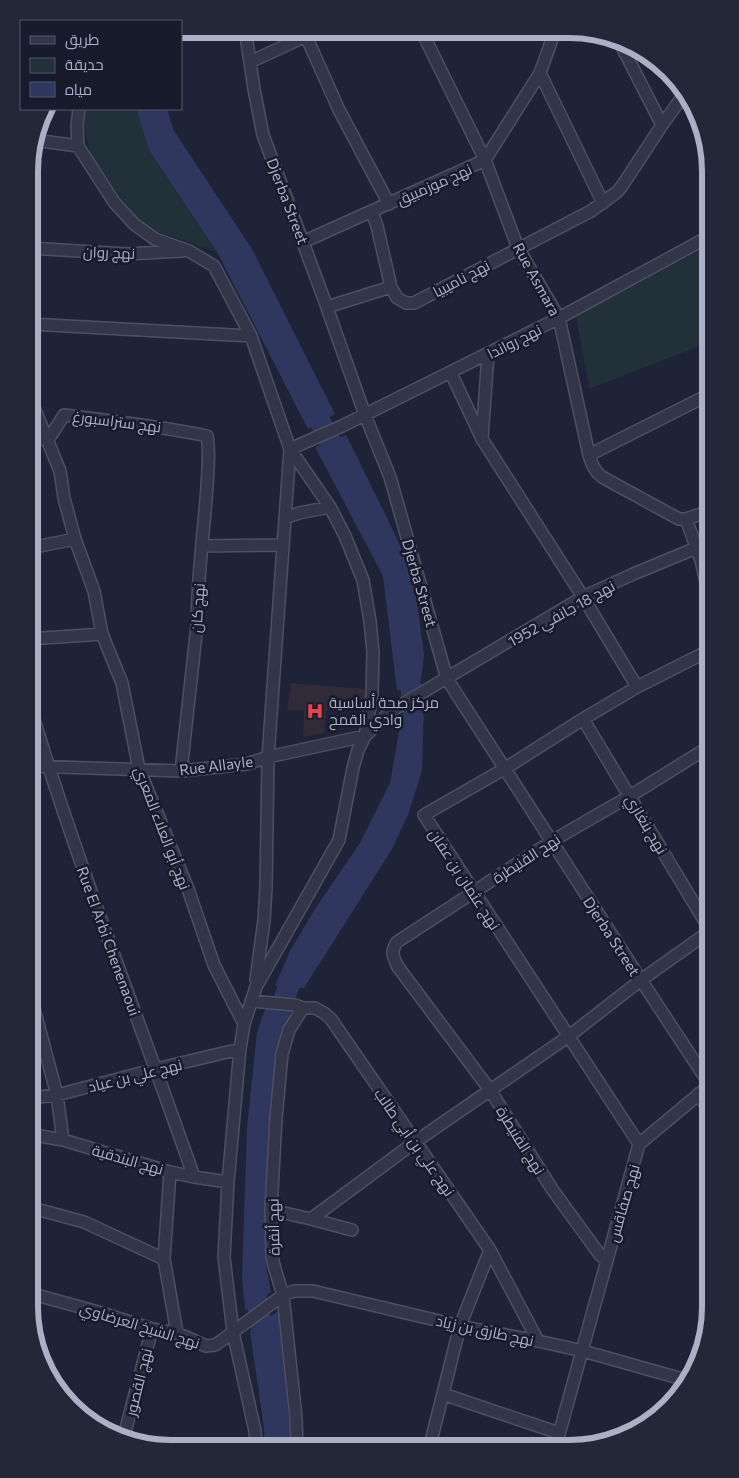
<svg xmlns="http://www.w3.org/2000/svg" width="739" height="1478" viewBox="0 0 739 1478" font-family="Commissioner,Cairo,sans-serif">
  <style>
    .medical { fill: #302a39 }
    .green { fill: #213039 }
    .water { fill: #30375e }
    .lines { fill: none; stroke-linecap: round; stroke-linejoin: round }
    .river { stroke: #30375e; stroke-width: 21 }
    .minor-casing { stroke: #4d5063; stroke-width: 14 }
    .minor { stroke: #323648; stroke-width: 11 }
    .labels { text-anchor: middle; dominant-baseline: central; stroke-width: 5; stroke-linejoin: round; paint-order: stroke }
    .street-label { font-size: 15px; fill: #acb0c5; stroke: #181b2c }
    .poi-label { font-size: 15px; fill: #acb0c5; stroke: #181b2c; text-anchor: start }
    .rim { fill: none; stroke: #acb0c5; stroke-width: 6 }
  </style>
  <rect width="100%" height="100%" fill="#1f2338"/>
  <path class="medical" d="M291 683 366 689 364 709 326 710 324 733 303 737 304 710 287 711Z"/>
  <path class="green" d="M86 109H136L149 150 217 252 158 232 139 219 120 197 90 152 84 126Z
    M710 245V320L708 322 710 332V342L589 389 576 316Z"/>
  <path class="water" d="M136 109H167L174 131 252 249 335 414 308 429 217 252 149 150Z
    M346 435 388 520 413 573 424 655 421 680 397 691 383 576 315 447Z
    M424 699 422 771 408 815 392 849 304 988 275 986 290 951 315 909 360 843 390 783 403 710Z
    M267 1004 294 1007 281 1031 269 1132 266 1265 271 1292 245 1310 242 1277 247 1128 257 1032Z
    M278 1311 289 1420 290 1448H265L264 1428 250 1331Z"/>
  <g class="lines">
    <path class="river" d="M307 396 343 467
      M407 656 413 707V720
      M275 1025 290 982 302 962
      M254 1274V1286L266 1352"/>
    <g class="minor-casing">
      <path id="minor" d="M245 29 254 89 263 135 324 299 365 415 390 477 447 679 641 980 710 1085
        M421 30 485 160 518 248 559 318 589 455C592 464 594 471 602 477L679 519H686L710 511
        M306 36 339 110 389 204
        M620 43 662 125
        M250 62 319 30
        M540 73 603 203
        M79 109 77 126 78 146 114 202 134 224 155 239 189 251 214 266 251 336 290 449 330 507 345 536 363 580 370 621 373 652 372 695 365 736 358 750 353 768 339 840 256 987 244 1024 240 1049 228 1182 224 1257 233 1332 255 1431 256 1448
        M34 140 78 146
        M372 212 377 226 391 287 397 298 406 303H414L591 211 617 192 622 186 662 125 683 96
        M303 242 485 160 540 73 555 31
        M30 248 127 254 182 251
        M327 307 391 287
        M30 324 251 336
        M451 373 482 439 583 597 637 687
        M30 398 60 471 64 498 75 539 94 591 102 634 122 683 139 769 188 889 214 965 244 1024
        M30 437 48 440 64 415C112 421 160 426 207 436 210 452 208 469 207 486 204 532 197 579 197 625L181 771
        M482 438 488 354
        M589 455 710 394
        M285 518 299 513 330 507
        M686 519 701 560 710 601
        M202 546 283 545
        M30 548 75 539
        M29 639 102 634
        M29 703C77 864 139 1019 194 1177
        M583 719 710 930
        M29 766 181 771 247 764 268 757 365 736 391 711 583 597 631 575 696 548
        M256 980 264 920 266 888 268 757 290 449 342 426 559 318 710 236
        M29 990 57 1095 63 1140
        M251 1001 295 1005 303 1008H315L324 1013 331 1019 490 1250 538 1341
        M698 1094 710 1111
        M29 1098 57 1095 156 1069 240 1049
        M29 1134 63 1140 170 1172 194 1177 228 1182
        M639 1144 424 815 504 769 583 719 637 687 710 650
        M170 1172 164 1259 177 1333
        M29 1207 84 1222 164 1259
        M271 1210 311 1219 352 1230
        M311 1219 415 1142 569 1036 641 980 710 931
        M607 1261 600 1255 552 1189 490 1090 398 967C393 956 390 953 397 942L552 841 630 796 704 750 710 748
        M29 1293 102 1313 152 1329 177 1333 206 1346 215 1345 221 1341 283 1295 294 1291H313L469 1328 538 1341 583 1351 686 1380
        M443 1394 559 1433
        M124 1436 152 1329
        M297 1448 296 1418 283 1295 275 1269 272 1257 271 1210 276 1118 282 1054 289 1030 303 1008
        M429 1449 460 1326 490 1250
        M555 1449 639 1144 710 1085"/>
    </g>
    <use href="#minor" class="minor"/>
  </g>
  <defs>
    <g id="hospital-bare" transform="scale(1.35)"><path d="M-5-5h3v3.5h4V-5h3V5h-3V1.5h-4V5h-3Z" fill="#e0444e" stroke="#181b2c" stroke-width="2.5" paint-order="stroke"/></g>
  </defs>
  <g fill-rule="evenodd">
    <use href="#hospital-bare" x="315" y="711"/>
  </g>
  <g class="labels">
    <g class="street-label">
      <text transform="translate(434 184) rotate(-24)">نهج موزمبيق</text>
      <text transform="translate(288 201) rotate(69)">Djerba Street</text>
      <text transform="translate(109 252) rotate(2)">نهج روان</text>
      <text transform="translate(461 278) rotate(-28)">نهج ناميبيا</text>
      <text transform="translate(537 279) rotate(61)">Rue Asmara</text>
      <text transform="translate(514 341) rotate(-27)">نهج رواندا</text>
      <text transform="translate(117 421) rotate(7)">نهج ستراسبورغ</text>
      <text transform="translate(420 583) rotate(74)">Djerba Street</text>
      <text transform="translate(197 608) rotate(-86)">نهج كان</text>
      <text transform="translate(561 613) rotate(-29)">نهج 18 جانفي 1952</text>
      <text transform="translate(216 765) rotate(-7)">Rue Allayle</text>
      <text transform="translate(647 824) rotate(59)">نهج بنغازي</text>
      <text transform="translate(163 828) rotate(69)">نهج أبو العلاء المعري</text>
      <text transform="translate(526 858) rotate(-33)">نهح القنيطرة</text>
      <text transform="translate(465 879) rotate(57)">نهج عثمان بن عفان</text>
      <text transform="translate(612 936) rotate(57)">Djerba Street</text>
      <text transform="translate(109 941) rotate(70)">Rue El Arbi Chenenaoui</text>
      <text transform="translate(135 1075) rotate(-14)">نهج علي بن عياد</text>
      <text transform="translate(521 1140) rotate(58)">نهج القنيطرة</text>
      <text transform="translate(415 1142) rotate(55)">نهج علي بن أبي طالب</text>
      <text transform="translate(128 1159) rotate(16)">نهج البندقية</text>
      <text transform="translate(623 1203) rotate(-74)">نهج صفاقس</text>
      <text transform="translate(273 1227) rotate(-91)">نهج أنقرة</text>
      <text transform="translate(140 1325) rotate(17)">نهج الشيخ العرضاوي</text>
      <text transform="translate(485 1330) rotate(12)">نهج طارق بن زياد</text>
      <text transform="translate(138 1382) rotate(-76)">نهج القصور</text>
    </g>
    <g class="poi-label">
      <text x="329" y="702">مركز صحة أساسية<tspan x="329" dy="17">وادي القمح</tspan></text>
    </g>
  </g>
  <path d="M0 0H739V1478H0ZM171 38H569A133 133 0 0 1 702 171V1307A133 133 0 0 1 569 1440H171A133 133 0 0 1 38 1307V171A133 133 0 0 1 171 38Z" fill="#242738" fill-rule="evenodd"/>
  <path class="rim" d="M171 38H569A133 133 0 0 1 702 171V1307A133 133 0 0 1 569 1440H171A133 133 0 0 1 38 1307V171A133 133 0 0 1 171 38Z"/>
  <rect x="20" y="20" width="162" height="90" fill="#181b2c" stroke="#535769"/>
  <rect x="30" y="36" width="25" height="8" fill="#323648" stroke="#535769"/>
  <text x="65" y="45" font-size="15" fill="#acb0c5">طريق</text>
  <rect x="30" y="58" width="25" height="15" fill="#213039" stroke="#535769"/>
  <text x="65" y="70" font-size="15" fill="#acb0c5">حديقة</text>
  <rect x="30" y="82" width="25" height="15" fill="#30375e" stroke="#535769"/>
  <text x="65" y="95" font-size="15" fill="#acb0c5">مياه</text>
</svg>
